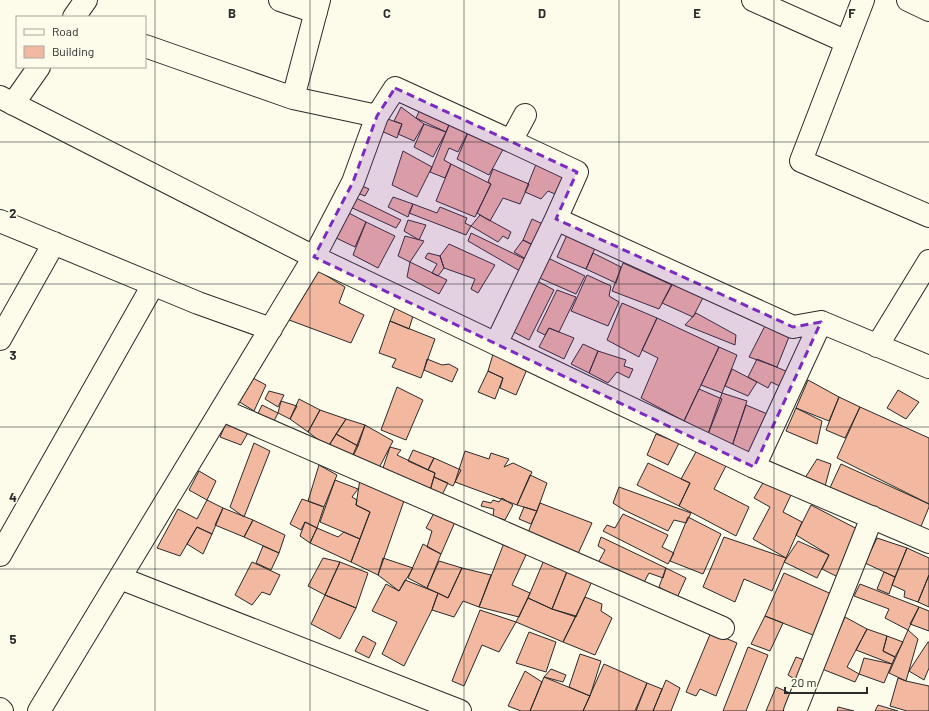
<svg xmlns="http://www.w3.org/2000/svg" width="929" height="711" viewBox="0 0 929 711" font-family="Barlow,sans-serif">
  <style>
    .building { fill: #f2b8a0; stroke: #2b2b2b }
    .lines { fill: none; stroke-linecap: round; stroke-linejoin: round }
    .minor-casing { stroke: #2b2b2b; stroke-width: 24 }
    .minor { stroke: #fdfbea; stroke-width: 22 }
    .marked { fill: #7b2cbf; fill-opacity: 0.2; stroke: #7b2cbf; stroke-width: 3; stroke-dasharray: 8 5; stroke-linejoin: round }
    .grid { fill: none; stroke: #2b2b2b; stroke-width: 1; stroke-opacity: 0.55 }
    .grid-label { font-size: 13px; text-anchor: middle; font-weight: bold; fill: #2b2b2b; stroke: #fdfbea; stroke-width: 3; stroke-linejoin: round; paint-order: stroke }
  </style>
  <rect width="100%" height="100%" fill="#fdfbea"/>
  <path class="building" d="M424 101 453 115 446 132 416 118Z
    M401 107 424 124 414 141 398 134 402 124 394 121Z
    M453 115 470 128 458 152 449 148 444 160 451 164 445 178 430 172Z
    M382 117 402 124 397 138 377 129Z
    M424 124 446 132 433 157 414 147Z
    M470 128 506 144 489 175 457 159Z
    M403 151 432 167 417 197 392 185Z
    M540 154 572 175 562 197 548 191 541 199 525 192Z
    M451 164 491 184 475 217 436 201Z
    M493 169 529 184 520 204 503 198 490 221 477 213 491 184 488 182Z
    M353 182 369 189 365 196 357 193Z
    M354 197 401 220 396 228 348 206Z
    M393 197 413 204 408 217 388 207Z
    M413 204 437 213 440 207 467 218 465 223 471 226 466 235 409 213Z
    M345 211 366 222 355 247 332 236Z
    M480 215 511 232 508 239 503 236 498 242 471 226Z
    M532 219 547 226 541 249 523 240Z
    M408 220 426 225 419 240 404 231Z
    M366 222 395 236 378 268 353 255Z
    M571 226 599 239 586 269 557 257Z
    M471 233 531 262 525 274 468 241Z
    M405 236 424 241 410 262 398 256Z
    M523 240 541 249 531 262 514 252Z
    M449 244 495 265 478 293 471 289 475 279 444 268 440 256Z
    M428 253 440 256 444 268 438 276 432 273 437 264 425 258Z
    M593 253 621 267 616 283 586 269Z
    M544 256 585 276 576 294 535 276Z
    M410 262 447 280 439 294 407 277Z
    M623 263 672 285 659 309 612 291Z
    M317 270 345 287 339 303 364 315 351 343 289 320Z
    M677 274 708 288 693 317 662 303Z
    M587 275 611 286 609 296 619 302 608 326 571 311Z
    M528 276 554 290 529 340 504 327Z
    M557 290 576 297 559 332 549 328 545 335 537 331Z
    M401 293 418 300 409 329 390 321Z
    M622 303 657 318 639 357 607 340Z
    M696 313 736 335 735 345 685 325Z
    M770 316 793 327 777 367 749 357Z
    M657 318 719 347 684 421 641 398 658 358 642 350Z
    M390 321 435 339 421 378 392 367 396 359 379 353Z
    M549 328 574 338 564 359 539 347Z
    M496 344 531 360 516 395 500 388 503 378 488 371Z
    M583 344 598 351 589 373 571 364Z
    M719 347 737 355 722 393 701 385Z
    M598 351 626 360 624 366 633 369 629 378 617 372 608 383 589 373Z
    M427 359 442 365 449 364 458 369 452 382 424 370Z
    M757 359 793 374 790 391 771 382 768 388 748 377Z
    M732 369 757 382 748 396 725 386Z
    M488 371 503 378 495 399 478 392Z
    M253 378 266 385 254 411 238 401Z
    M808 380 839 397 829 421 796 408Z
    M397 387 423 400 406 440 381 430Z
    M699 389 722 399 708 434 684 421Z
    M898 390 919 402 906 419 887 408Z
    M269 391 284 395 278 407 265 399Z
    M722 393 747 401 730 452 708 434Z
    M839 397 860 407 845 438 826 430Z
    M299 399 320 410 308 432 290 419Z
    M281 401 297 406 290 419 278 413Z
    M262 405 278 413 271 427 256 418Z
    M746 405 777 418 756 463 730 452Z
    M860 407 929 438V504L837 458Z
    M796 408 822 421 817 444 786 431Z
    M320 410 346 419 328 447 308 432Z
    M230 414 253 424 241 445 220 437Z
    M346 419 365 425 358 446 336 434Z
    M365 425 393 441 379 468 353 455Z
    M336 434 358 446 351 460 328 447Z
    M656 434 679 443 668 465 647 455Z
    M254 443 270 451 244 517 230 507Z
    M390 447 401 450 397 455 435 473 429 494 381 474Z
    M413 450 434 458 428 470 408 461Z
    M697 450 727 464 714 489 749 507 736 536 679 506 690 483 681 479Z
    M465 451 489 459 491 453 509 459 504 467 513 463 532 472 517 505 455 482Z
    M434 458 461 470 453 486 434 477 435 473 428 470Z
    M817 459 831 464 824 490 803 481Z
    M648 463 690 483 679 506 637 485Z
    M841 464 929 504V507L917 536 828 492Z
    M319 465 337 475 324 507 308 501Z
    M199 471 216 481 207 500 189 490Z
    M530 475 547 483 537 511 517 505Z
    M434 477 448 483 440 499 429 494Z
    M360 479 405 498 378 575 351 562 370 512 356 505Z
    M335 480 358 489 352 497 357 500 356 505 370 512 360 539 320 522Z
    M764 481 791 495 783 512 802 522 786 558 753 539 770 507 754 498Z
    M619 487 691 513 686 523 674 520 668 531 624 510 613 503Z
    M502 498 513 505 505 520 493 516 494 509 481 506 483 501 491 503 493 500 499 502Z
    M302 499 324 507 317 528 305 522 301 530 290 524Z
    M207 500 223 508 212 534 197 527 180 556 157 548 178 509 197 519Z
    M540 503 592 523 577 556 527 535Z
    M811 505 861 531 846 581 822 569 829 555 796 535Z
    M524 507 537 511 531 524 519 519Z
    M223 508 253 520 244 537 215 525Z
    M434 513 455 522 441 554 427 547 432 531 426 528Z
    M623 514 668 535 662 547 674 553 668 564 603 531 607 525 615 528Z
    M688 517 721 534 703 574 670 561Z
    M253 520 285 535 279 553 244 537Z
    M305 522 317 528 310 543 300 536Z
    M197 527 212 534 203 554 187 544Z
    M317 528 338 537 344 532 360 539 351 562 310 543Z
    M601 537 666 568 663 578 649 573 642 586 597 565 605 550 598 546Z
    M724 537 786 558 772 591 744 579 735 602 703 587Z
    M877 538 907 548 895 577 865 563Z
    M798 541 829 555 817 578 784 562Z
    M504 543 526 555 512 585 530 593 519 617 479 607Z
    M423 544 441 554 427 588 408 578Z
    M263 546 279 553 271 570 256 563Z
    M907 548 929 558V575L918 602 904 597 905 591 892 585Z
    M323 558 340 562 325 595 308 586Z
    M383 558 413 568 399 591 378 575Z
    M544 560 568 569 552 609 528 598Z
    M439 561 462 568 448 598 427 588Z
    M252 562 280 575 270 595 262 592 252 605 235 595Z
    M340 562 368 573 356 608 325 595Z
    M462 568 491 575 479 607 463 601 454 617 432 610 438 593 448 598Z
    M666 568 686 578 677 598 659 587Z
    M568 569 593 579 576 617 552 609Z
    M884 572 895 577 889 594 877 589Z
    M784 573 836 596 823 639 765 616Z
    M929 575V607L918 602Z
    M405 580 438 593 432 610 404 666 382 654 397 622 372 611 386 584 399 591Z
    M860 584 919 607 908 630 885 618 889 609 854 596Z
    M325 595 356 608 340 639 311 624Z
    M585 597 602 604 601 611 612 618 595 655 563 642Z
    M528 598 552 609 576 616 563 642 516 622Z
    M919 607 929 611V631L910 624Z
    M480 610 516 622 499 652 482 645 464 686 452 681Z
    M765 616 783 623 770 651 751 644Z
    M845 617 867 629 847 667 859 674 855 682 822 669Z
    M867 629 887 636 883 651 895 657 892 664 856 650Z
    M908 630 918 639 906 681 889 673Z
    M529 632 556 642 546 672 516 663Z
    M711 632 737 643 716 696 700 689 696 696 686 692Z
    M363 636 376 643 369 658 355 651Z
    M887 636 903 642 895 657 883 651Z
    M928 642H929V668L924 680 909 671Z
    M748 647 768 655 746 711H723Z
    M580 654 601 661 590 696 569 687Z
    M796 657 810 662 801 683 788 675Z
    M864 658 892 664 884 683 859 674Z
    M604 664 647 683 635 711H583Z
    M551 669 566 675 563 682 544 677Z
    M525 671 542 682 530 711H521L508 706Z
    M544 677 590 696 583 711H530Z
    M898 678 906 681 929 686V711H907L890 706Z
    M666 680 680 688 671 711H653Z
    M647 683 662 689 653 711H636Z
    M776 687 797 696 792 711H766Z
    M878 705 898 711H875Z
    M838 707 854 711H837Z"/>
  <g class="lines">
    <g class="minor-casing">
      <path id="minor" d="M280 0 316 12
        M753 0 847 42
        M863 0 801 161 929 216
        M908 0 929 10
        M74 17 86 0
        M145 46 293 98 377 116
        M0 97 314 257 39 711
        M293 98 319 0
        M13 104 39 67
        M525 115 511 141 395 88 377 116 353 182 314 257 754 467 929 542
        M511 141 577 172 556 219 793 327 821 322 929 367
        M0 221 198 303 271 329
        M0 339 54 243
        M496 344 556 219
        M877 346 929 261
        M222 410 723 628
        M754 467 821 322
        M0 555 153 285
        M120 578 460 711
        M0 709 2 711
        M795 711 872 517"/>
    </g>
    <use href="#minor" class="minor"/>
  </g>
  <path class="marked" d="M395 88 577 172 556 219 793 327 821 322 754 467 314 257 353 182 377 116Z"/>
  <path class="grid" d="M155 0V711M310 0V711M464 0V711M619 0V711M774 0V711M0 142H929M0 284H929M0 427H929M0 569H929"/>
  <g class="grid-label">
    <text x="232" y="18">B</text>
    <text x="387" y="18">C</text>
    <text x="542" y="18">D</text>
    <text x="697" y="18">E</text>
    <text x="852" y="18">F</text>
    <text x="13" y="218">2</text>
    <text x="13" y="360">3</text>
    <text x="13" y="502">4</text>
    <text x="13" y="644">5</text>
  </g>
  <rect x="16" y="16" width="130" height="52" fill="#fdfbea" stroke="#a9a89e"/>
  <rect x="24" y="29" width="20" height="6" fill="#fdfbea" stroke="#a9a89e"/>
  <text x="52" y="36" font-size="12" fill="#2b2b2b">Road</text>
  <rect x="24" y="46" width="20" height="12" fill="#f2b8a0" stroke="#a9a89e"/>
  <text x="52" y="56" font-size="12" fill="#2b2b2b">Building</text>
  <path d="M785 687v6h82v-6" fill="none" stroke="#2b2b2b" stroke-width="2"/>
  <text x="791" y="687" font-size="12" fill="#2b2b2b" stroke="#fdfbea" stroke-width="3" paint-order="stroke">20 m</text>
</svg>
